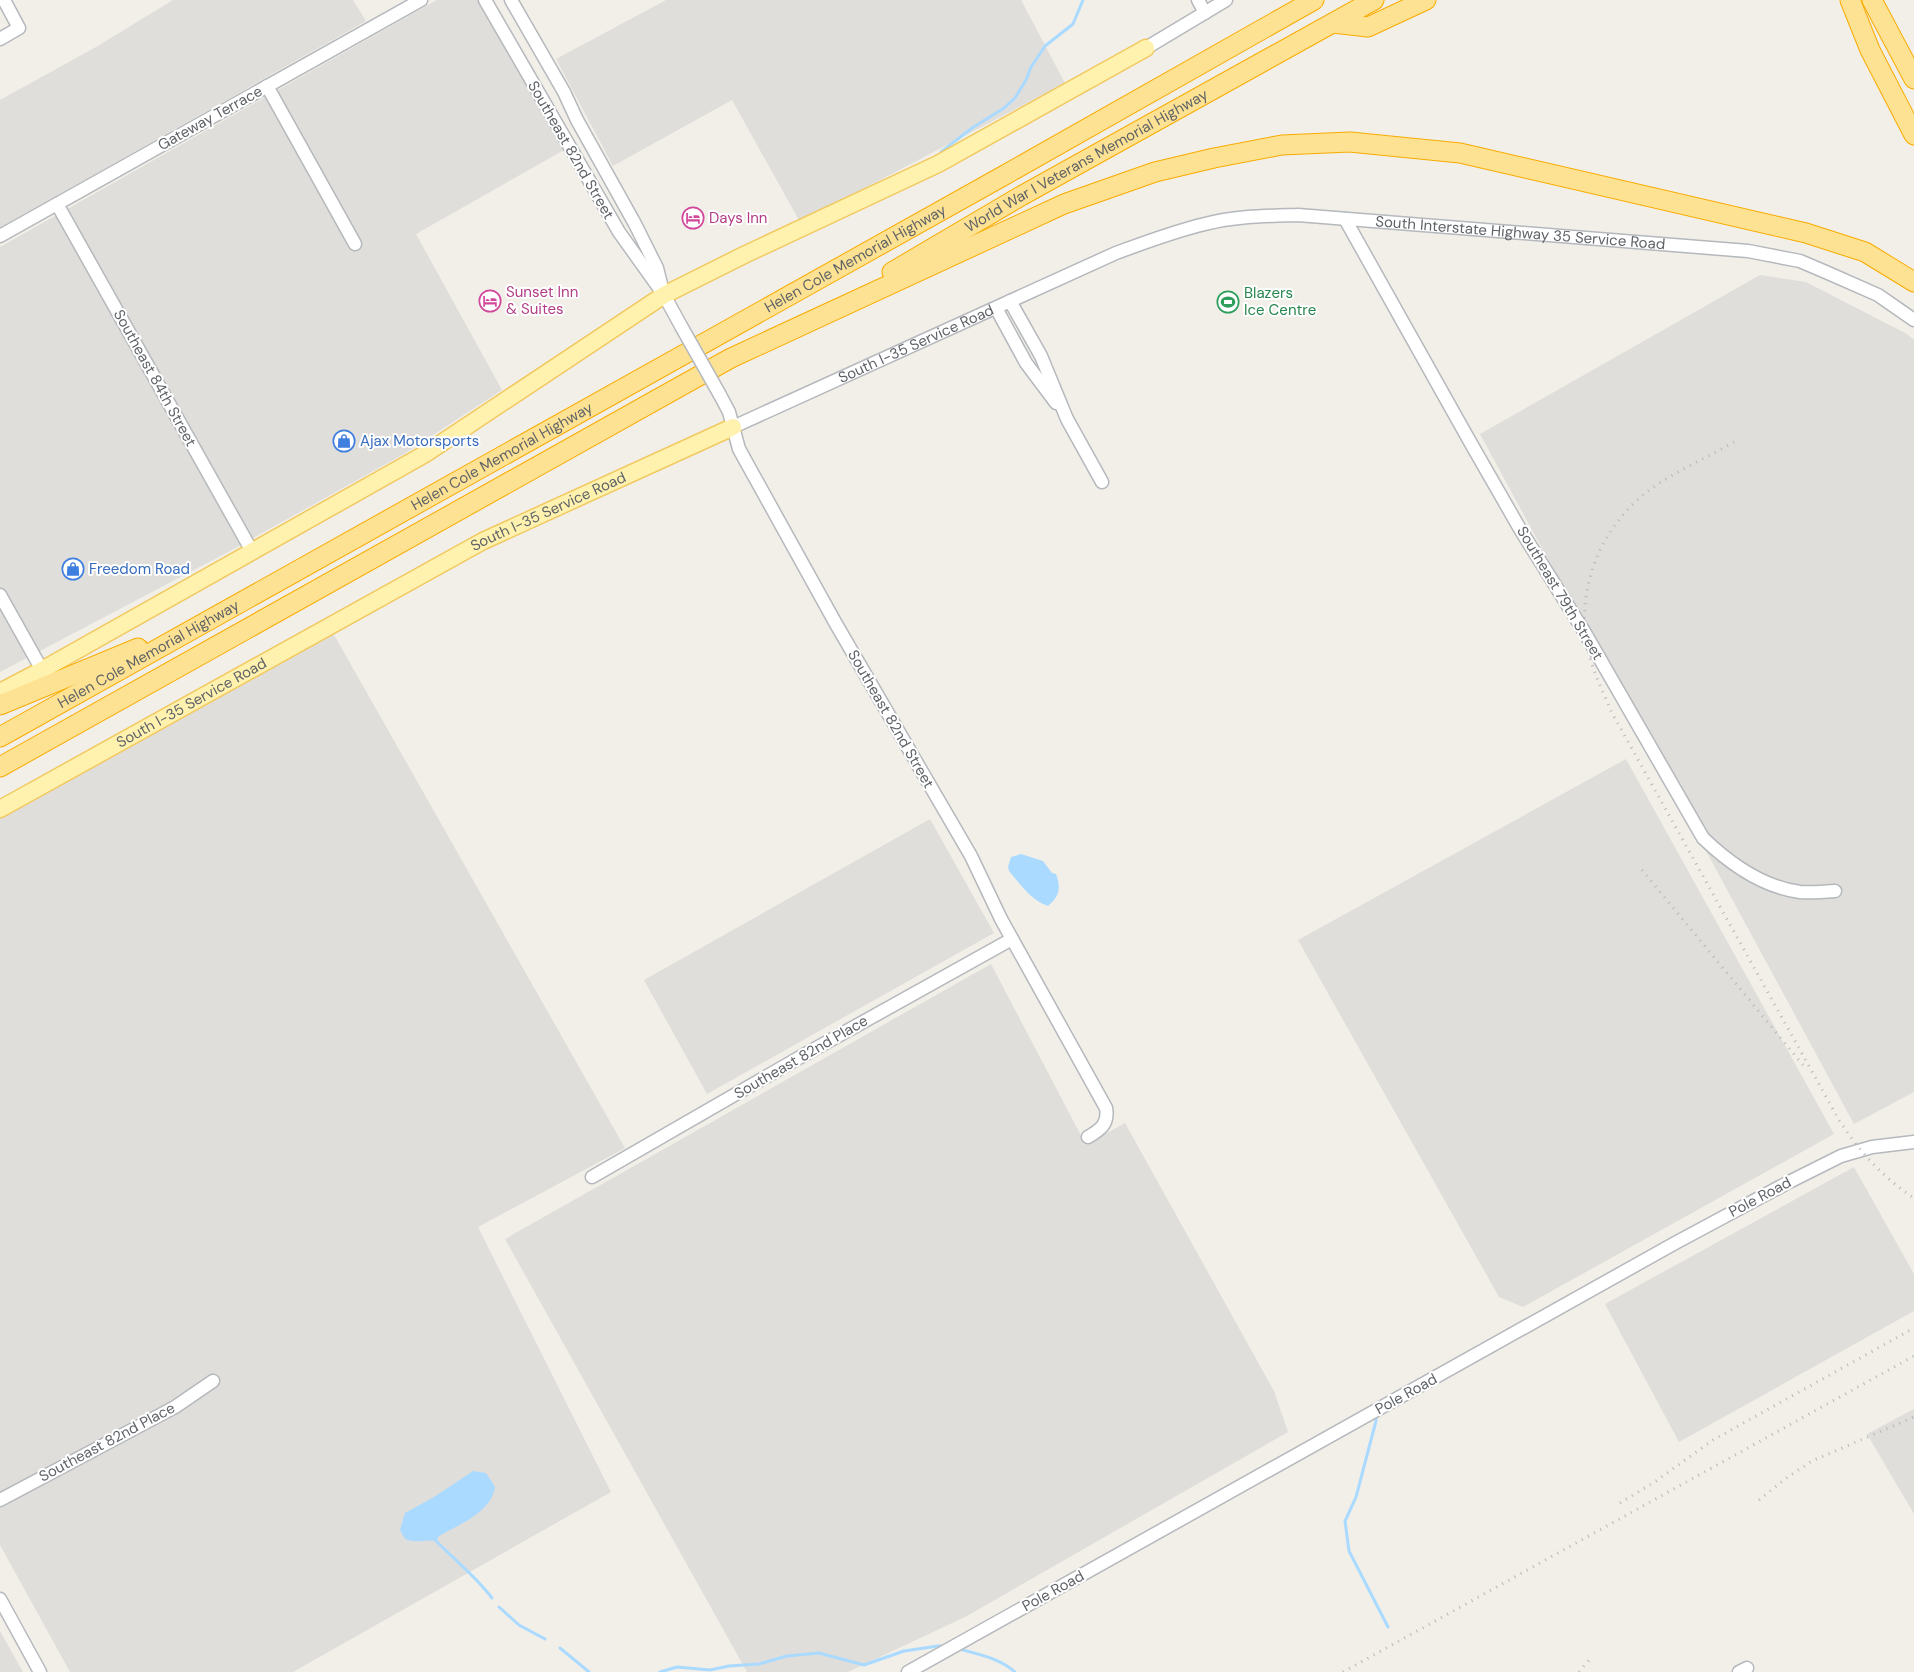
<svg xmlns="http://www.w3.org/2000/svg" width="1914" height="1672" viewBox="0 0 1914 1672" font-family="'DM Sans',sans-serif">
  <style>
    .industrial { fill: #e0deda }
    .water { fill: #aadaff }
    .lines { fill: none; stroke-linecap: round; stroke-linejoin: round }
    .stream { stroke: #aadaff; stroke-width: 3 }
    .minor-casing { stroke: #b5b8bc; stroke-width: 15 }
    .major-casing { stroke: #f2c960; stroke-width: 19 }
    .highway-casing { stroke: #f9ab00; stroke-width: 21 }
    .minor { stroke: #fff; stroke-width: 12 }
    .major { stroke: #fff2af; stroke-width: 16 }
    .highway { stroke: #fde293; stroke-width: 19 }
    .rail { stroke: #b6b7b8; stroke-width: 3; stroke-dasharray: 1 6; stroke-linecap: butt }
    .minor-bridge-casing { stroke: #b5b8bc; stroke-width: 15; stroke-linecap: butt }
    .minor-bridge { stroke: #fff; stroke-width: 12 }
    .labels { text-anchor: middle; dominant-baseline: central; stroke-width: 4; stroke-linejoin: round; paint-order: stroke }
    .street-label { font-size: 15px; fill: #5f6368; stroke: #fff }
    .hotel-label { font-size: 15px; fill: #b23c85; stroke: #fff; text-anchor: start }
    .leisure-label { font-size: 15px; fill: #27864d; stroke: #fff; text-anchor: start }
    .shop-label { font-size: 15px; fill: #366cbe; stroke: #fff; text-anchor: start }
  </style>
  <rect width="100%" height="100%" fill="#f1efe8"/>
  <path class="industrial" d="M173 0H353L366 21 0 228V100L96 47Z
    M437 0H479L564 150 416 234 502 390 404 454 230 551 0 672V247Z
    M666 0H1021L1065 83 800 222 732 100 613 166 556 59Z
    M1760 275 1806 282 1907 334 1914 340V1092L1854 1124 1480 434Z
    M333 633 625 1148 478 1227 611 1492 293 1672H70L0 1545V819Z
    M1626 759 1834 1134 1523 1307 1499 1297 1298 940Z
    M930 819 994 933 707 1094 644 980Z
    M991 964 1086 1145 1125 1123 1274 1391 1288 1432 965 1617 848 1672H747L505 1239Z
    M1854 1167 1914 1274V1311L1679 1442 1605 1304Z
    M1914 1409V1514L1867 1434Z
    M0 1631 23 1672H0Z"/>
  <path class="water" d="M1021 854 1043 861 1052 873 1056 874C1061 887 1060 896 1048 906 1031 900 1021 885 1009 871L1008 867 1011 857Z
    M473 1471 486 1473 495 1487C491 1513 458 1525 439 1536L436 1541C425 1539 416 1544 405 1539L400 1530 405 1513 434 1497Z"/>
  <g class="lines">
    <path class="stream" d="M941 152 972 128 1004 108 1015 98 1026 80 1031 67 1045 46 1073 24 1083 0
      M1376 1413V1421L1356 1497 1345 1521 1349 1551 1388 1627
      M436 1541C455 1560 476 1577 492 1598
      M499 1607 519 1625 545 1639
      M560 1648 589 1672
      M963 1650C981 1655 1001 1659 1015 1672
      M660 1672 677 1667 710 1670 729 1666 759 1664 787 1656 819 1653 864 1665 904 1651 938 1646H946"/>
    <g class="minor-casing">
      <g id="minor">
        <path d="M485 0 619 232 664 295 681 326"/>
        <path d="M511 0 564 92 577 120 635 224 657 268 662 288"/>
        <path d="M1198 0 1205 13"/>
        <path d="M0 39 19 28 4 0"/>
        <path d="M1146 48 1226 0"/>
        <path d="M267 86 355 244"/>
        <path d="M57 204 253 553"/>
        <path d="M1345 219 1469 440 1520 529 1585 633 1703 838C1730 864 1762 887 1800 892 1811 893 1823 892 1835 891"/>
        <path d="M0 236 421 0"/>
        <path d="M1010 301 1041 356 1067 419 1102 482"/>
        <path d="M996 308 1026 363 1056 403"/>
        <path d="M720 395 729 412 739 449 836 624 971 856 1001 919 1106 1108C1109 1124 1100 1130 1088 1137"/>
        <path id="s1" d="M733 427 1116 253C1146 242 1175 231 1205 224 1235 216 1267 216 1298 215L1748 251 1800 261 1828 273 1878 295 1914 320"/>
        <path d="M0 595 42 670"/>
        <path d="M592 1177 802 1056 1012 939"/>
        <path d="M0 1500 175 1407 213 1381"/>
        <path d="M0 1599 40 1672"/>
        <path d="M908 1672 1677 1242 1789 1182 1841 1156 1872 1147 1914 1142"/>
        <path d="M1739 1672 1747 1668"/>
      </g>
    </g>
    <g class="major-casing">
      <g id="major">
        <path d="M0 692 42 670 425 454 664 295 744 255 938 164 1146 48"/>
        <path id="s2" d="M0 809 483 541 733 427"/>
      </g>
    </g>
    <g class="highway-casing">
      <g id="highway">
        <path d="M1850 0 1870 50 1914 135"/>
        <path d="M1872 0 1914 79"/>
        <path d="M1333 23 1368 27 1426 0"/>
        <path id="s3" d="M892 272 1021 196 1374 0"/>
        <path d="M0 705 138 648"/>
        <path id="s4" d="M0 737 1003 176 1314 0"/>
        <path d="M0 767 731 358 1064 204 1155 172 1214 158 1282 145 1350 142 1460 153 1806 233 1865 252 1914 282"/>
      </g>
    </g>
    <use href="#minor" class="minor"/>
    <use href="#major" class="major"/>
    <use href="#highway" class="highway"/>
    <path class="rail" d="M1734 442C1706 458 1674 472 1648 491 1600 528 1575 590 1588 650 1593 672 1603 692 1612 713L1839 1120C1859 1151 1883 1178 1914 1198
      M1642 870 1803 1065
      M1759 1500 1785 1479 1812 1461 1914 1417
      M1620 1503 1656 1481 1713 1440 1914 1328
      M1343 1672 1914 1356
      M1579 1672 1589 1660"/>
    <g class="minor-bridge-casing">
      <path id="minor-bridge" d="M681 326 720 395"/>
    </g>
    <use href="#minor-bridge" class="minor-bridge"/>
  </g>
  <defs>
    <g id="hotel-ring" transform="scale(1.125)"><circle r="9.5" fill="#fff" stroke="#d1479c" stroke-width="1.5"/><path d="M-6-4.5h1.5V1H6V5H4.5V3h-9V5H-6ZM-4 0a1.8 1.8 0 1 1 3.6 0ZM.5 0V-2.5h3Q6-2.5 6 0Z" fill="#d1479c"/></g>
    <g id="stadium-ring" transform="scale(1.125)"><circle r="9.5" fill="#fff" stroke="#2e9e5b" stroke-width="1.5"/><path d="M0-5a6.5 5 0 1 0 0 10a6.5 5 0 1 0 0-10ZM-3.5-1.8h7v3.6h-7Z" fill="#2e9e5b"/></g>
    <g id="shop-ring" transform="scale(1.125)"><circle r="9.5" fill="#fff" stroke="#3f7fe0" stroke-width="1.5"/><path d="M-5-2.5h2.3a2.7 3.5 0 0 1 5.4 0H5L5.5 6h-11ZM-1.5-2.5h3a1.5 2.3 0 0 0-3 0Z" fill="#3f7fe0"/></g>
  </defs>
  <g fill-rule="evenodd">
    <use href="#hotel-ring" x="693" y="218"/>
    <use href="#hotel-ring" x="490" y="301"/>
    <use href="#stadium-ring" x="1228" y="302"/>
    <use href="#shop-ring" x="344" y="441"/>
    <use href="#shop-ring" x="73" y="569"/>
  </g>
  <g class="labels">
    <g class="street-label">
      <text transform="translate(210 118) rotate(-29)">Gateway Terrace</text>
      <text transform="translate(571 150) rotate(60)">Southeast 82nd Street</text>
      <text stroke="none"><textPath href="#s3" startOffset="224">World War I Veterans Memorial Highway</textPath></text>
      <text stroke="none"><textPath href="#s1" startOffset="831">South Interstate Highway 35 Service Road</textPath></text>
      <text stroke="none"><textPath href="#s4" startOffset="980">Helen Cole Memorial Highway</textPath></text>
      <text stroke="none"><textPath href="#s1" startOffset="201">South I-35 Service Road</textPath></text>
      <text transform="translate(155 378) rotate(61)">Southeast 84th Street</text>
      <text stroke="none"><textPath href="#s4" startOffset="575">Helen Cole Memorial Highway</textPath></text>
      <text stroke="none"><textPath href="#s2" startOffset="624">South I-35 Service Road</textPath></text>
      <text transform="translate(1560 593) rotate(59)">Southeast 79th Street</text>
      <text stroke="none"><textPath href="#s4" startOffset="170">Helen Cole Memorial Highway</textPath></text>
      <text stroke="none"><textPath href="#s2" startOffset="219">South I-35 Service Road</textPath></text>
      <text transform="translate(891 719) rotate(60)">Southeast 82nd Street</text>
      <text transform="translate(801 1057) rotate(-30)">Southeast 82nd Place</text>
      <text transform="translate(1760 1197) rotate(-28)">Pole Road</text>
      <text transform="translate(1406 1394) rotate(-29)">Pole Road</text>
      <text transform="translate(107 1442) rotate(-28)">Southeast 82nd Place</text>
      <text transform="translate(1053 1591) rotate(-29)">Pole Road</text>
    </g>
    <g class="hotel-label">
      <text x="709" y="218">Days Inn</text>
      <text x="506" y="292">Sunset Inn<tspan x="506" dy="17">&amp; Suites</tspan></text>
    </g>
    <g class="leisure-label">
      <text x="1244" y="293">Blazers<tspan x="1244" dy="17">Ice Centre</tspan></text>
    </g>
    <g class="shop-label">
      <text x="360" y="441">Ajax Motorsports</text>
      <text x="89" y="569">Freedom Road</text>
    </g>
  </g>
</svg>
